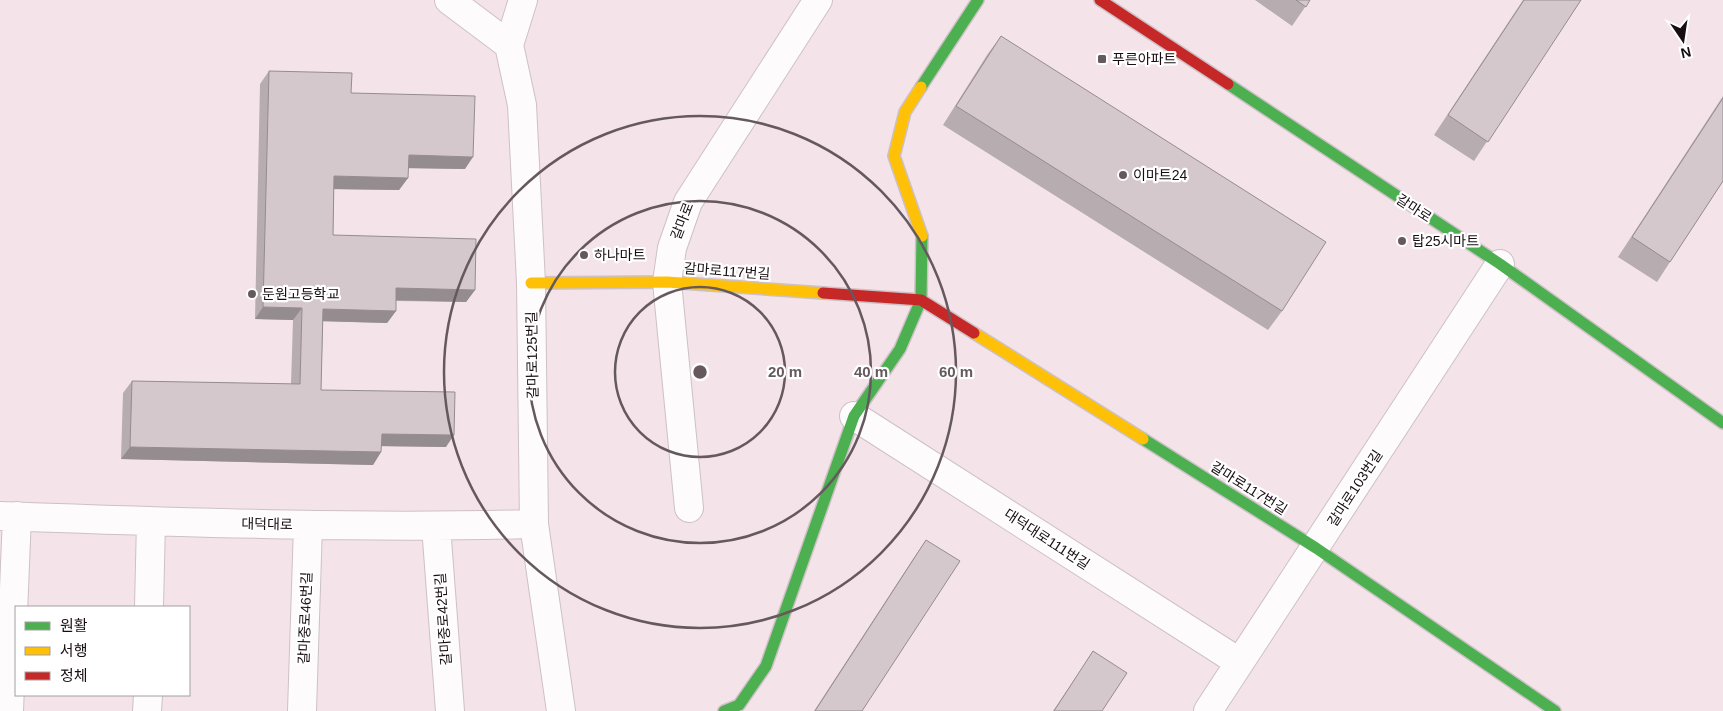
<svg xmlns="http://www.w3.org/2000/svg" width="1723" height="711" viewBox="0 0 1723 711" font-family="Helvetica,'Noto Sans KR',sans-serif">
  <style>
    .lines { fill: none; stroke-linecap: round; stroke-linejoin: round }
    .street-casing { stroke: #cdc1c6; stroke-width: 30 }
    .fast-casing { stroke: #cdc1c6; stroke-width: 14 }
    .slow-casing { stroke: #cdc1c6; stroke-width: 14 }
    .jam-casing { stroke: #cdc1c6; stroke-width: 14 }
    .street { stroke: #fdfbfc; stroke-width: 28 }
    .fast { stroke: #4caf50; stroke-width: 11 }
    .slow { stroke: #ffc107; stroke-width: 11 }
    .jam { stroke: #c62828; stroke-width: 11 }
    .wall { fill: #b7acb0 }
    .shaded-wall { fill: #958c90 }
    .building { fill: #d5c8cd; stroke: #958c90 }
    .ring { fill: none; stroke: #65595e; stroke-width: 2.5 }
    .poi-dot { fill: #65595e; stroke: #fff; stroke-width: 2 }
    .labels { text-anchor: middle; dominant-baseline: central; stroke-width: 4.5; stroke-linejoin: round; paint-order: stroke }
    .poi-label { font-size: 14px; fill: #180e12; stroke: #fff; text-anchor: start }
    .street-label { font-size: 14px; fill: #180e12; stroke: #fff }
    .centre { fill: #65595e; stroke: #fff; stroke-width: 2.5 }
    .ring-label { font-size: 15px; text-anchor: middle; font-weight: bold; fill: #65595e; stroke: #fff; stroke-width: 4.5; stroke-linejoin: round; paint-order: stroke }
  </style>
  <rect width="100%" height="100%" fill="#f4e4ea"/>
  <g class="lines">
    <g class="street-casing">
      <path id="street" d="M449 0 509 45
        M523 0 509 45 522 105 531 283 534 524 561 711
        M854 416 1239 662
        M689 508 667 282 672 248 688 202 818 0
        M0 516C178 522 356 529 534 524
        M436 526 450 711
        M149 607 151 521
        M9 711 17 516
        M147 711 148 695
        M302 711 308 525
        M1208 711 1500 264"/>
    </g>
    <g class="fast-casing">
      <path id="fast" d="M1228 84 1500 264 1723 423
        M921 87 978 0
        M1143 439 1316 548 1555 711
        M724 711 739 705 766 666 854 416 900 349 921 300 922 236"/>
    </g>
    <g class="slow-casing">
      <path id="slow" d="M921 87 905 112 894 156 922 236
        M531 283 667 282 823 293
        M974 333 1143 439"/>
    </g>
    <g class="jam-casing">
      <path id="jam" d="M1100 0 1228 84
        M823 293 921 300 974 333"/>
    </g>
    <use href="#street" class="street"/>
    <use href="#fast" class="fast"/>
    <use href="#slow" class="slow"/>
    <use href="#jam" class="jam"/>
  </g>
  <path class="wall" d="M1255 0H1310L1292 26Z
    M1523 0H1581L1474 161 1434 135Z
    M1001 36 1282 311 1268 330 943 125 987 55Z
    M269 71 465 169 408 168V178L399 190 334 189 333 235 475 290 466 302 396 301V311L387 323 323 321 321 390 446 447 381 446V452L373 465 121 459 123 393 132 381 291 384 293 320 255 319 260 84Z
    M1723 96V181L1670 262 1657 282 1618 257Z
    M926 540 862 711H814L913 559Z
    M1093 651 1102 711H1053L1080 671Z"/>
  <path class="shaded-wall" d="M409 155 473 157 465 169 400 168Z
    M334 176 408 178 399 190 326 189Z
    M396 288 475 290 466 302 388 300Z
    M263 307 302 308 293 320 255 319Z
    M323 309 396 311 387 323 314 321Z
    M382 434 454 435 446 447 373 446Z
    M130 447 381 452 373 465 121 459Z"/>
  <path class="building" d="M1296 0H1310L1306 7Z
    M1524 0H1581L1488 142 1448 115Z
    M1001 36 1326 242 1282 311 956 106Z
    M269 71 352 73 351 93 475 96 473 157 409 155 408 178 334 176 333 235 476 239 475 290 396 288V311L323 309 321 390 455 392 454 435 382 434 381 452 130 447 132 381 300 384 302 308 263 307Z
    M1723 98V181L1670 262 1632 237Z
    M926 540 960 561 862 711H815Z
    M1093 651 1127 673 1102 711H1054Z"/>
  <g class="ring">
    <circle cx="700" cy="372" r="85"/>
    <circle cx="700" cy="372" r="171"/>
    <circle cx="700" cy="372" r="256"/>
  </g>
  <g class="poi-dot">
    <rect x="1097" y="54" width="10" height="10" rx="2.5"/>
    <circle cx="1123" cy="175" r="5"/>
    <circle cx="1402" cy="241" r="5"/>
    <circle cx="584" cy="255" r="5"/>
    <circle cx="252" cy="294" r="5"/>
  </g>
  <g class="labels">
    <g class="poi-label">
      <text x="1112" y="59">푸른아파트</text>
      <text x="1133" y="175">이마트24</text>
      <text x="1412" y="241">탑25시마트</text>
      <text x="594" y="255">하나마트</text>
      <text x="262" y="294">둔원고등학교</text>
    </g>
    <g class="street-label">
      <text transform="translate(1414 208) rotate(33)">갈마로</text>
      <text transform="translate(682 221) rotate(-69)">갈마로</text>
      <text transform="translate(727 271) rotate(4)">갈마로117번길</text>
      <text transform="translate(532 355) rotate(-91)">갈마로125번길</text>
      <text transform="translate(1249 488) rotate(32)">갈마로117번길</text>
      <text transform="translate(1355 488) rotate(-57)">갈마로103번길</text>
      <text transform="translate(267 524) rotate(1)">대덕대로</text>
      <text transform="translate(1047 539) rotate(33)">대덕대로111번길</text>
      <text transform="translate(305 618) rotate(-88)">갈마중로46번길</text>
      <text transform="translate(443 619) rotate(-94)">갈마중로42번길</text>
    </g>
  </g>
  <circle cx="700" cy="372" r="8" class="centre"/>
  <g class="ring-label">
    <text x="785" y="377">20 m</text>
    <text x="871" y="377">40 m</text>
    <text x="956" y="377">60 m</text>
  </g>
  <rect x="15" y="606" width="175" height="90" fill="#ffffff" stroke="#a39fa0"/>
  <rect x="25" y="622" width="25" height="8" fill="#4caf50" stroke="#a39fa0"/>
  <text x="60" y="631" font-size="15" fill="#180e12">원활</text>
  <rect x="25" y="647" width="25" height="8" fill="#ffc107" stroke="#a39fa0"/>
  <text x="60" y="656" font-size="15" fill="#180e12">서행</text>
  <rect x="25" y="672" width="25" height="8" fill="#c62828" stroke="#a39fa0"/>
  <text x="60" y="681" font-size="15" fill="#180e12">정체</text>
  <g transform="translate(1683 40) rotate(167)" stroke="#ffffff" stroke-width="4" paint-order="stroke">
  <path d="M0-4L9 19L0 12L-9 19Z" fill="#180e12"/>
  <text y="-8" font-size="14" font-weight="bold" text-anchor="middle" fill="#180e12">N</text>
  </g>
</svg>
